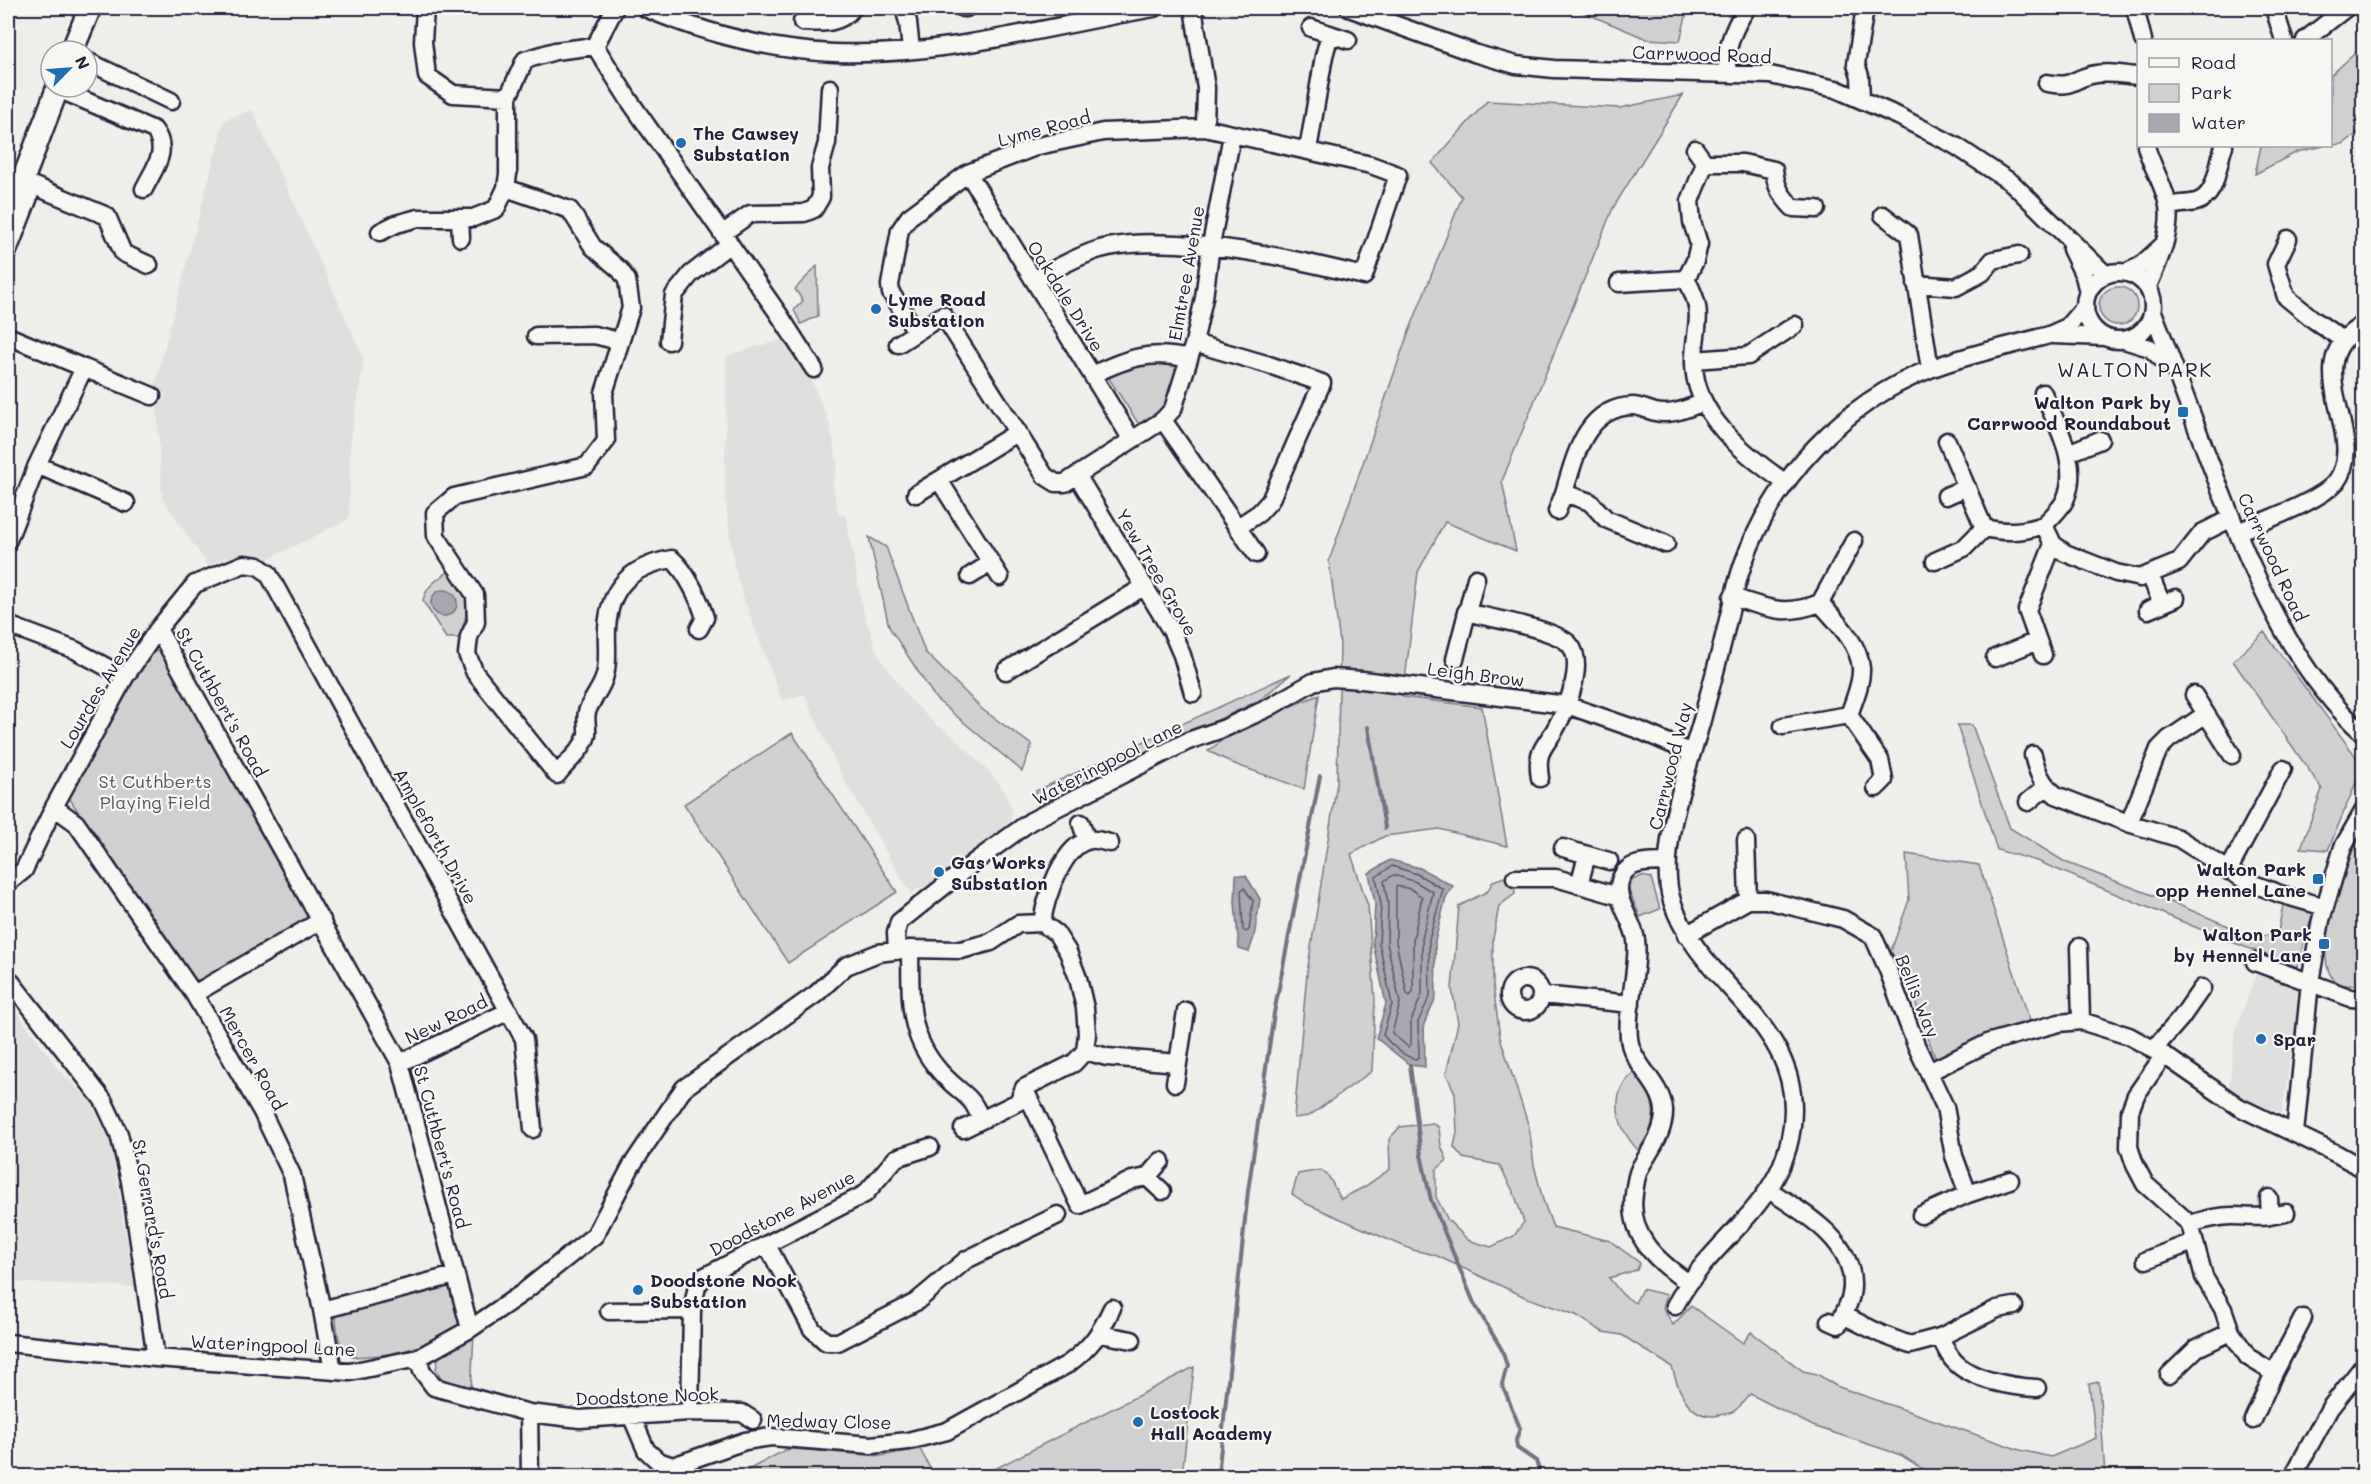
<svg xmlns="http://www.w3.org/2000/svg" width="2371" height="1484" viewBox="0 0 2371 1484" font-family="Mali,sans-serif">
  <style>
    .built { fill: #dfdfde }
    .green { fill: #d0d0d1; stroke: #797986; stroke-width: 1.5 }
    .water { fill: #a7a7af; stroke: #727281; stroke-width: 1.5 }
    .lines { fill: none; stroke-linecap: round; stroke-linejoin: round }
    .shore { stroke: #575769; stroke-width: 1.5 }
    .stream { stroke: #727281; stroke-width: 4 }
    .minor-casing { stroke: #22223b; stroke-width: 21 }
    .major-casing { stroke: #22223b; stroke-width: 26 }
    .minor { stroke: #f6f6f2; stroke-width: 16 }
    .major { stroke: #f6f6f2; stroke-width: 21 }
    .poi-dot { fill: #1f6fb2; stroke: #f6f6f2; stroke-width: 2 }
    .labels { text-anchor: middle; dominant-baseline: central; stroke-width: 4.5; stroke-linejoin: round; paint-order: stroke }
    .street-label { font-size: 18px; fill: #22223b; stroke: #f6f6f2 }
    .poi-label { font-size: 18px; font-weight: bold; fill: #22223b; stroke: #f6f6f2; text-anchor: start }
    .park-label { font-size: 18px; fill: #565668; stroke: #f6f6f2 }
    .neighbourhood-label { font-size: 20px; letter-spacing: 1.5px; fill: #22223b; stroke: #f6f6f2 }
  </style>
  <rect width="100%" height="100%" fill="#eeeeeb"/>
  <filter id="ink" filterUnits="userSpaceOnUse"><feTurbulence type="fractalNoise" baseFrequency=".0167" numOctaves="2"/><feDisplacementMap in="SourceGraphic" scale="12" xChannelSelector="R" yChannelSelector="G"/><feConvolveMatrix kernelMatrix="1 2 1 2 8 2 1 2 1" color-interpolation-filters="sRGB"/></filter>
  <g filter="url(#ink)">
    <path class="built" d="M252 110 364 359 350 446 349 519 264 561 226 558 208 566 162 498 157 408 166 395 154 388 224 120Z
      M786 338 812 382 828 419 838 464 833 484 838 514 846 516 863 611 878 655 908 697 935 724 953 736 997 780 1008 798 1012 810 1011 820 1006 826 928 888H919L911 894 843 778 804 694 782 701 741 591 734 564 725 499 726 356Z
      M2257 971 2300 991 2282 1113 2239 1099 2227 1088 2229 1086 2235 1033Z
      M8 1000 58 1069 89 1099 107 1133H109L135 1287 8 1282Z"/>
    <path class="green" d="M1573 8H1688L1680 41 1647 39Z
      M2363 46V129L2343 144 2331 145V75Z
      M1683 95 1613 208 1502 481 1516 551 1445 522 1418 572 1403 697 1482 707 1507 846 1439 829 1385 836 1351 854 1368 906 1375 1000 1372 1071 1309 1116 1294 1118 1307 973 1337 782 1340 643 1329 561 1405 342 1462 197 1432 163 1487 101 1620 108Z
      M2261 146H2324L2297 152 2255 174Z
      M817 266 818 316 801 324 794 310 803 301 795 289Z
      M2099 306a19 19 0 1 1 38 0a19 19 0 1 1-38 0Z
      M1180 361 1163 411 1144 423H1138L1106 374 1131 363Z
      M869 537 886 547 925 652 983 710 1032 745 1022 771 936 699 889 627Z
      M451 570C471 603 470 601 460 638H446L423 601C426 585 438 579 451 570Z
      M2264 632 2363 766 2328 850 2301 848 2322 789 2233 661Z
      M158 651 165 654 311 914 309 918 201 981 189 978 65 792 151 652Z
      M1291 674 1260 700 1038 805 1036 791Z
      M1319 695 1304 789 1237 765 1208 751 1243 725Z
      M1957 725H1972L2010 828 2065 862 2176 904 2257 938 2278 932 2283 905 2314 909 2297 967 2219 937 2037 861 1997 850Z
      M792 733 897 892 788 963 684 804Z
      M2363 827V985C2356 985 2342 987 2336 982 2306 956 2350 856 2363 827Z
      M1906 854 1979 865 2032 1027 1937 1063 1908 982 1891 951 1909 900Z
      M1642 876 1651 878 1660 909 1640 917 1628 888 1630 881Z
      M1504 877 1514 884 1515 894 1499 906 1493 939V985L1500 1037 1529 1127 1534 1165 1543 1200 1553 1227 1610 1241 1640 1263 1637 1270 1609 1278 1622 1294 1635 1303 1642 1289 1667 1295 1663 1308 1673 1325 1691 1306 1743 1343 1751 1332 1803 1371 1817 1374 1836 1386 2020 1450 2051 1457 2096 1438 2089 1384 2099 1382 2105 1476H1941L1926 1471 1901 1455 1813 1426 1750 1394C1745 1399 1740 1408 1734 1411 1730 1414 1724 1414 1720 1415 1690 1422 1678 1391 1672 1367L1622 1335 1603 1332 1576 1315 1525 1297 1435 1255 1413 1250 1382 1237 1307 1204 1292 1194 1298 1174 1321 1170 1329 1177 1341 1199 1364 1187 1390 1169 1389 1139 1400 1127 1433 1123 1439 1128 1441 1146 1447 1160 1436 1170V1197L1448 1220 1468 1240 1491 1247 1514 1236 1524 1222 1514 1193 1499 1165 1463 1158 1454 1147 1457 1132 1455 1093 1446 1074 1458 1023 1452 989 1459 906 1488 891 1493 881Z
      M1635 1072C1656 1097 1661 1124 1638 1150 1617 1128 1607 1094 1635 1072Z
      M452 1283 464 1327C432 1342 403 1355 367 1356 359 1357 351 1358 345 1352 337 1344 337 1323 335 1312Z
      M474 1333 471 1391 444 1383 436 1369 439 1354Z
      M1194 1367 1182 1476H981Z
      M793 1449 881 1456 920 1449 934 1476H737L785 1450Z"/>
    <path class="water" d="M431 603a13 13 0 1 1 26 0a13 13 0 1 1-26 0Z
      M1390 860 1420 868 1453 886 1446 897 1435 941 1436 997 1424 1024 1425 1067 1410 1065 1376 1038 1386 1004 1373 943 1375 904 1369 873Z
      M1236 875 1246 876 1260 899 1254 937 1249 952 1239 949 1235 903Z"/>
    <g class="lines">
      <path class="shore" d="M1392 866 1417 874 1443 889 1429 940 1430 996 1418 1022 1419 1057 1416 1059C1404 1057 1391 1045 1383 1035L1392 1004 1379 943 1381 904 1376 877Z
        M1393 875 1414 881 1433 892 1422 939V994L1411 1021V1044L1408 1047 1392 1033 1400 1003 1387 943 1388 904 1384 881Z
        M1396 886 1411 889 1422 897 1413 940V992L1410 996 1407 994 1396 942Z
        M1244 888 1253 901 1249 930 1246 932 1243 930 1241 890Z"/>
      <path class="stream" d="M1368 727 1385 828
        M1410 1065 1421 1155 1431 1200 1474 1303 1502 1350 1507 1366 1502 1384 1520 1428 1516 1440 1517 1448 1536 1461 1541 1476
        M1218 1476 1248 1191 1274 1013 1320 776"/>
      <g class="minor-casing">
        <path id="minor" d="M425 8 423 42 427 76 453 94 508 97
          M615 8 595 46 629 100 778 313 814 369
          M645 8C704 33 770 50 834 53 942 57 1049 26 1154 8
          M904 8 908 22 911 50
          M963 8H966
          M1193 8 1206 88 1205 128
          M1349 8 1477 54 1516 65 1554 69 1770 75 1836 89 1898 116 1956 146 2012 183 2105 274
          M2135 8 2143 40
          M2274 8 2284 40
          M802 22C822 23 839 25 853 8
          M1311 28 1348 40
          M2305 40 2346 8
          M87 61 171 101
          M1728 72C1724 50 1734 26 1747 8
          M2047 83C2073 88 2070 80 2091 75 2106 71 2124 75 2138 76
          M58 89 154 130C170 151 154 168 144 189
          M1861 99 1860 76 1856 64 1865 8
          M2146 146C2151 166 2165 186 2168 206 2172 233 2158 263 2148 286
          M1695 149 1705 163
          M1308 150 1324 56 1330 34
          M968 173 1132 440
          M22 181 107 216 123 253 149 265
          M506 188 570 210 593 247 620 270 627 280 631 308 604 393 606 441 587 466 454 497 435 513 436 536 475 595 476 622 469 637 467 654 475 673 557 775C567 761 582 752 587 735 588 728 585 719 587 712 591 699 602 689 605 675 609 660 606 644 607 629 609 587 631 566 672 559 686 571 700 600 705 618L699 629
          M2168 206C2177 204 2187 204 2196 202 2218 196 2217 163 2224 146
          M1883 215 1909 235 1930 369
          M460 218 461 238
          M380 232 396 224 418 218H473L496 209 506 188 508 174V97L525 60 555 51 595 46
          M723 233 750 214 804 213 814 209 821 197 820 168 827 143 830 88
          M2288 239 2276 264 2286 297 2314 320 2343 340
          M2071 249 2084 276 2088 292
          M8 251 29 197 19 192
          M2085 306a34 34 0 1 1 68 0a34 34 0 1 1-68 0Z
          M2127 272 2140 266 2162 246
          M1619 283 1686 279
          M1916 284 1956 287 1982 273 1993 260 2019 255
          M2153 312C2178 376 2201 441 2226 504 2259 587 2296 674 2364 734
          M916 331 891 293 890 285 900 230 909 217 968 173 1038 146 1103 132 1205 128 1371 165 1398 175 1364 276C1302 261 1242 247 1178 244 1152 243 1126 242 1100 249 1077 256 1055 269 1034 280
          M2053 335 2105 337
          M8 336 84 368 37 465 8 540
          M536 336 594 335 619 341
          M2124 340 2150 348 2171 368
          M669 341 674 295 691 274 730 244
          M1194 343 1269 365 1322 383 1270 501 1259 513 1238 527
          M898 344 943 315 1045 476 1056 483H1065L1163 420 1173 409 1194 343 1204 298 1211 245 1232 135
          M1694 360 1748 356 1795 325
          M84 368 152 396
          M1092 375C1127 358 1150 350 1189 359
          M2043 393C2057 426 2081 464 2065 500 2061 509 2051 517 2044 525
          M1163 420 1256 554
          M1947 441 1984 528C2006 533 2023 532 2044 525L2053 544 2065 553 2116 573 2140 578 2179 562 2202 533 2232 518
          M2068 453 2100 440
          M37 465 126 503
          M1077 475 1172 632 1182 655 1193 693
          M939 480 1000 577
          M1786 483C1745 455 1692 414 1694 359 1695 323 1706 314 1686 279L1695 261 1699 244 1692 222 1690 201 1705 163H1743L1774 170C1776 188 1781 195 1793 208L1817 209
          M916 494 1018 432
          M1946 496 1967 487
          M1557 511 1564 493
          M2238 532C2264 520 2317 503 2336 482 2371 434 2293 363 2364 324
          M1666 544 1606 519 1590 502 1564 493C1575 457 1585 407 1633 406 1640 406 1647 410 1655 412 1672 416 1688 408 1704 402
          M1935 561 1964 548 1984 528
          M2150 575 2162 604
          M970 576 991 563
          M1732 597C1768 608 1783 617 1820 603 1836 621 1859 643 1861 668 1862 683 1854 700 1849 715L1880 760 1884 780 1876 788
          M1820 603 1854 541
          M2148 610 2176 598
          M1466 612C1489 618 1557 629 1570 645 1585 663 1568 706 1558 724 1546 748 1535 748 1540 778
          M8 625 75 650 125 677
          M158 629 400 1063 470 1329
          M2043 655 2027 610 2053 544
          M1995 658 2037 641
          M1455 659 1476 578
          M1006 671 1145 586
          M2194 695 2232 755
          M1783 726 1849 715
          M2033 755C2037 772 2042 784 2056 795L2128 823 2178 838 2246 881 2280 894 2325 907
          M2028 802 2046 787
          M54 807 76 823 194 994 262 1112 292 1175 322 1310 333 1371
          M1081 823 1087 841
          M2129 823 2159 749 2169 739 2206 714
          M1746 840 1748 900
          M1563 848 1609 861
          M1667 862C1652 863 1630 860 1622 876 1611 898 1633 918 1636 940 1640 970 1621 1024 1632 1050 1640 1070 1662 1087 1664 1110 1665 1132 1650 1150 1640 1168 1636 1176 1635 1185 1634 1194 1628 1236 1656 1260 1687 1282
          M2228 871 2283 769
          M1515 878H1556L1618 896
          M8 883 24 870 54 807 125 677 158 629 195 584 244 564 258 566 268 573 524 1039 533 1129
          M1579 885 1587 855
          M1042 923C1045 900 1063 843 1091 840 1097 839 1104 842 1110 843
          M1686 935 1748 900H1766L1843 919 1873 936 1888 970 1916 1045 1945 1107 1954 1156 1968 1194
          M2079 947 2081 1021
          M910 949C911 1002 906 1038 946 1078 964 1096 972 1095 981 1120
          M897 951 896 933 899 922 977 860 1031 821 1188 741 1225 728 1268 708 1313 682 1333 678 1362 680 1567 705 1639 730 1692 753
          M2255 962 2351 998 2364 999
          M8 978 103 1100 119 1134 130 1181 156 1358
          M1509 995a16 16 0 1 1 32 0a16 16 0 1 1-32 0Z
          M194 994 322 920
          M1542 995 1631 1004
          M2153 1050 2181 1018 2202 988
          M1085 1051 1107 1057 1178 1063
          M2164 1055 2136 1095 2130 1111 2129 1147 2135 1165 2145 1184 2190 1224 2204 1277 2223 1309 2231 1332 2248 1357 2274 1373 2253 1420
          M400 1063 509 1011
          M1929 1072 1990 1042 2059 1023 2081 1021 2129 1036 2164 1055 2239 1107 2337 1154 2364 1169
          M1175 1083 1186 1011
          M1024 1088 1080 1205 1132 1180 1147 1177 1161 1161
          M2295 1133 2310 982 2321 920 2343 847 2364 810
          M1147 1177 1162 1191
          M1769 1190C1802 1212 1854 1240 1852 1286 1852 1300 1844 1313 1838 1325L1829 1321
          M2269 1198 2270 1216 2286 1213
          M1921 1215 1968 1194 2010 1180
          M2190 1224C2203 1220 2218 1216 2232 1216 2246 1216 2256 1218 2270 1216
          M767 1245 812 1329 826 1342H838L916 1302 966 1260 1058 1215
          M2146 1260 2193 1242
          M1675 1306C1713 1233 1792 1204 1793 1110 1794 1019 1697 981 1672 901 1656 851 1688 769 1702 720 1707 700 1713 680 1718 660 1727 628 1732 596 1743 564 1774 477 1844 403 1930 369 1968 354 2010 346 2049 335L2067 327 2085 306
          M322 1310 455 1275
          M609 1311 692 1310
          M1843 1315 1881 1334 1910 1345 1940 1337C1944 1345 1948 1355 1954 1361 1971 1380 2012 1387 2037 1388
          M1100 1334 1132 1340
          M1940 1337 1997 1309 2014 1306
          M8 1343 156 1358 350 1372 418 1358 470 1329 521 1294 595 1235 632 1165 684 1088 816 994 846 966 878 953 910 949 961 950 991 942 1018 924 1042 923 1056 933 1068 952 1078 978 1085 1008 1087 1034 1085 1051 1074 1063 1024 1088 1018 1102 963 1129
          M418 1358 422 1371 434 1387 529 1413 580 1419 690 1412 742 1413 753 1420
          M2274 1373 2303 1318
          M2169 1375 2197 1348 2231 1332
          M690 1412 692 1310 697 1286 705 1276 865 1194 896 1158 930 1147
          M529 1413 530 1476
          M631 1415 646 1450 658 1461 673 1466 745 1441 771 1437 871 1445 908 1441 947 1431 1068 1364C1091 1347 1100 1334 1112 1308
          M2293 1476 2330 1408 2364 1365"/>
      </g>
      <g class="major-casing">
        <path id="major" d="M72 51 90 8
          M8 219 58 87"/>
      </g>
      <use href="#minor" class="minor"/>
      <use href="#major" class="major"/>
    </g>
  </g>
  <g class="poi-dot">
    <circle cx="681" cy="143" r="6"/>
    <circle cx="876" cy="309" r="6"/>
    <rect x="2177" y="406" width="12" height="12" rx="3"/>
    <circle cx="939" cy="872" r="6"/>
    <rect x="2312" y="873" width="12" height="12" rx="3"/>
    <rect x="2318" y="938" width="12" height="12" rx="3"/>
    <circle cx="2261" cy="1039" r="6"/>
    <circle cx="638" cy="1290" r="6"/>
    <circle cx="1138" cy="1422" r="6"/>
  </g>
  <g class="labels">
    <g class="street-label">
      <text transform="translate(1702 54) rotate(2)">Carrwood Road</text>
      <text transform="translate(1044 128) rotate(-15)">Lyme Road</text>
      <text transform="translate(1186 273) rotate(-80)">Elmtree Avenue</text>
      <text transform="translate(1066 296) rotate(58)">Oakdale Drive</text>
      <text transform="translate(2273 557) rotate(65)">Carrwood Road</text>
      <text transform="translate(1157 572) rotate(60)">Yew Tree Grove</text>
      <text transform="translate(1476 674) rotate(7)">Leigh Brow</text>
      <text transform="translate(100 687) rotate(-59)">Lourdes Avenue</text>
      <text transform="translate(222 702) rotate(61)">St Cuthbert's Road</text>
      <text transform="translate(1107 762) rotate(-27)">Wateringpool Lane</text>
      <text transform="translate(1670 766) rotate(-76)">Carrwood Way</text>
      <text transform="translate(436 836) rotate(61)">Ampleforth Drive</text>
      <text transform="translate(1918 996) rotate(68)">Bellis Way</text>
      <text transform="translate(446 1019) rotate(-26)">New Road</text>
      <text transform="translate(253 1058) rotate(61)">Mercer Road</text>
      <text transform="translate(442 1147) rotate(75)">St Cuthbert's Road</text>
      <text transform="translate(782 1213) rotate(-28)">Doodstone Avenue</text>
      <text transform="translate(153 1219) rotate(80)">St Gerrard's Road</text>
      <text transform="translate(273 1345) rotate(3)">Wateringpool Lane</text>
      <text transform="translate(647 1396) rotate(-2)">Doodstone Nook</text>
      <text transform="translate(829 1421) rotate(1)">Medway Close</text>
    </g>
    <g class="poi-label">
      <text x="693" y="133">The Cawsey<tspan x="693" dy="21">Substation</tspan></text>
      <text x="888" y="299">Lyme Road<tspan x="888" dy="21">Substation</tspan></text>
      <text x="2171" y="402" text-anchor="end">Walton Park by<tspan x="2171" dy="21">Carrwood Roundabout</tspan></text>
      <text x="951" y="862">Gas Works<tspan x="951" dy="21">Substation</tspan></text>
      <text x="2306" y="869" text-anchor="end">Walton Park<tspan x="2306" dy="21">opp Hennel Lane</tspan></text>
      <text x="2312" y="934" text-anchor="end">Walton Park<tspan x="2312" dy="21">by Hennel Lane</tspan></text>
      <text x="2273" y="1039">Spar</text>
      <text x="650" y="1280">Doodstone Nook<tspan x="650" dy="21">Substation</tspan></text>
      <text x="1150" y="1412">Lostock<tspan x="1150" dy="21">Hall Academy</tspan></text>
    </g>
    <g class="park-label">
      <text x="155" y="781">St Cuthberts<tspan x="155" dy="21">Playing Field</tspan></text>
    </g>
    <g class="neighbourhood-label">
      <text x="2135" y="369">WALTON PARK</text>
    </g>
  </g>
  <rect width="2371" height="1484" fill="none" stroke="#f6f6f2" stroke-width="30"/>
  <rect x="15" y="15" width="2341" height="1454" fill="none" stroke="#22223b" stroke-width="2" filter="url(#ink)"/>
  <rect x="2137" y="39" width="195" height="108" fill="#f6f6f2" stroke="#a1a1a9" stroke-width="1.5"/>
  <rect x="2149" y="58" width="30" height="9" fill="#f6f6f2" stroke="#a1a1a9" stroke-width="1.5"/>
  <text x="2191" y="69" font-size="18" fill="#22223b">Road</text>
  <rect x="2149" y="84" width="30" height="18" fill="#d0d0d1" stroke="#a1a1a9" stroke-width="1.5"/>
  <text x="2191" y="99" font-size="18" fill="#22223b">Park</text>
  <rect x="2149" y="114" width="30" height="18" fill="#a7a7af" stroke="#a1a1a9" stroke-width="1.5"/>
  <text x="2191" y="129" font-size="18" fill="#22223b">Water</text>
  <g transform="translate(69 69) rotate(65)"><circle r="28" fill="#f6f6f2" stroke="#a1a1a9" stroke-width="1.5"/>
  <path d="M0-4.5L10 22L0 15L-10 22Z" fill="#1f6fb2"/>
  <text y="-9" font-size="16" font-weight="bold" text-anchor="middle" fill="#22223b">N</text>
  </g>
</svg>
